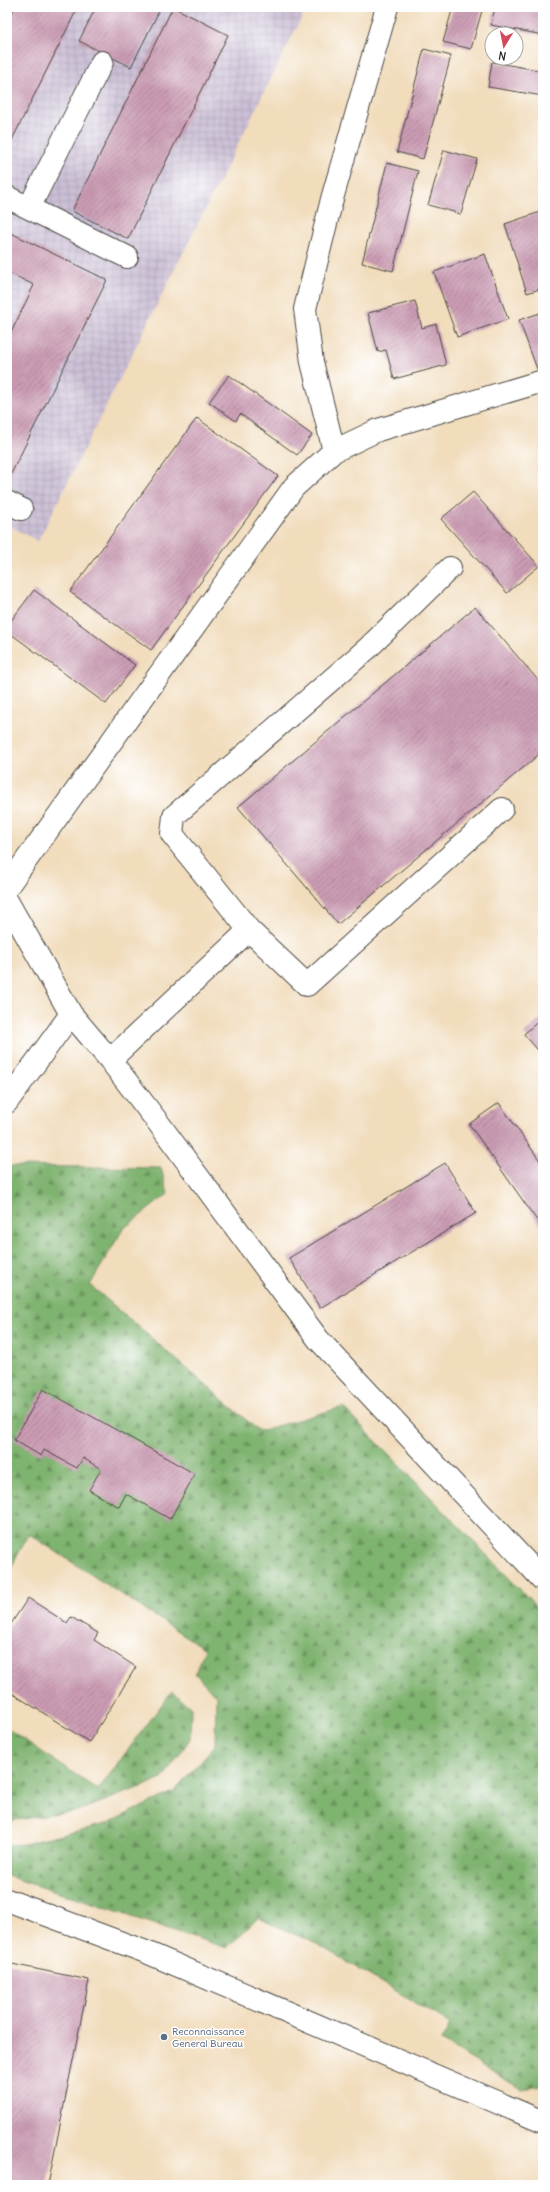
<svg xmlns="http://www.w3.org/2000/svg" width="550" height="2192" viewBox="0 0 550 2192" font-family="Delius,sans-serif">
  <style>
    .industrial { fill: url(#industrial-grid) }
    .forest { fill: url(#forest-firs); stroke: #556f4d }
    .building { fill: url(#building-hatch) }
    .lines { fill: none; stroke-linecap: round; stroke-linejoin: round }
    .minor-casing { stroke: #494641; stroke-width: 24 }
    .minor { stroke: #fff; stroke-width: 22 }
    .service-dot { fill: #5c6f8a; stroke: #fff; stroke-width: 1.5 }
    .labels { text-anchor: middle; dominant-baseline: central; stroke-width: 3; stroke-linejoin: round; paint-order: stroke }
    .service-label { font-size: 10px; fill: #4e5e75; stroke: #fff; text-anchor: start }
  </style>
  <defs>
    <pattern id="industrial-grid" width="8" height="8" patternUnits="userSpaceOnUse"><rect width="8" height="8" fill="#cbbfd5"/><path d="M0 4h8M4 0v8" fill="none" stroke="#aea4b7"/></pattern>
    <pattern id="forest-firs" width="22" height="20" patternUnits="userSpaceOnUse"><rect width="22" height="20" fill="#7fb36f"/><path d="M5 1l3.5 6h-7zM16 11l3.5 6h-7z" fill="#68925b"/></pattern>
    <pattern id="building-hatch" width="6" height="6" patternUnits="userSpaceOnUse"><rect width="6" height="6" fill="#cb9cb4"/><path d="M-1 1l2-2M0 6l6-6M5 7l2-2" fill="none" stroke="#a57f93"/></pattern>
  </defs>
  <rect width="100%" height="100%" fill="#fff"/>
  <filter id="ink" filterUnits="userSpaceOnUse"><feTurbulence type="fractalNoise" baseFrequency=".025" numOctaves="2"/><feDisplacementMap in="SourceGraphic" scale="8" xChannelSelector="R" yChannelSelector="G"/><feConvolveMatrix kernelMatrix="1 2 1 2 8 2 1 2 1" color-interpolation-filters="sRGB"/></filter>
  <filter id="wash" filterUnits="userSpaceOnUse"><feTurbulence type="fractalNoise" baseFrequency=".012" numOctaves="4" result="noise"/><feDisplacementMap in="SourceGraphic" scale="16" xChannelSelector="R" yChannelSelector="G"/><feGaussianBlur stdDeviation="0.9" result="paint"/><feColorMatrix in="noise" values="0 0 0 0 0 0 0 0 0 0 0 0 0 0 0 0 0 1.4 0 .05"/><feComposite in="paint" operator="in"/></filter>
  <g filter="url(#wash)">
    <rect width="100%" height="100%" fill="#f1dcbb"/>
    <path class="industrial" d="M7 7H307L38 541 7 525Z"/>
    <path class="forest" d="M9 1166 161 1168 168 1194 123 1229 90 1285 259 1431 343 1407 543 1613V2086L521 2089 441 2041 450 2024 317 1944 258 1918 227 1948 7 1876V1845L24 1844 106 1824 175 1791 215 1745 216 1696 195 1673 205 1649 29 1534 7 1575V1168Z
      M172 1691 191 1708 190 1739 162 1779 75 1812 7 1821V1728L98 1790Z"/>
    <g id="blocks">
      <path class="building" d="M15 7H78L7 150V23Z
        M96 7H161L131 67 79 41Z
        M173 7 228 35 128 239 72 211Z
        M453 7H483L471 49 443 42Z
        M495 7H543V35L491 25Z
        M424 49 451 56 423 159 397 152Z
        M492 62 543 71V96L488 87Z
        M444 150 477 159 461 214 428 205Z
        M387 163 418 171 393 271 362 263Z
        M543 211V288L527 293 505 224Z
        M7 231 107 280 7 482V341L34 285 7 272Z
        M485 254 508 319 457 337 434 272Z
        M415 301 422 328 436 324 446 365 394 379 386 350 378 352 368 313Z
        M543 312V367L537 369 519 320Z
        M229 375 312 435 297 455 240 414 236 421 209 402Z
        M197 418 278 476 151 650 70 592Z
        M473 492 539 566 507 593 441 519Z
        M34 590 135 665 106 704 7 631V626Z
        M475 607 543 686V751L338 924 238 807Z
        M543 1017V1056L524 1034Z
        M499 1103 543 1165V1229L469 1124Z
        M445 1163 476 1213 320 1308 289 1258Z
        M43 1389 195 1474 170 1519 126 1494 119 1507 89 1490 101 1469 83 1458 77 1468 44 1450 41 1456 14 1440Z
        M28 1598 67 1623 71 1617 98 1633 94 1640 136 1667 89 1742 7 1690V1630Z
        M7 1963 89 1980 48 2185H7Z"/>
    </g>
  </g>
  <g filter="url(#ink)">
    <use href="#blocks" fill-opacity="0" stroke="#494641" stroke-width="1"/>
    <g class="lines">
      <g class="minor-casing">
        <path id="minor" d="M7 197 127 257
          M29 208 102 62
          M334 451 312 362 305 309 332 199 387 7
          M7 502 21 509
          M7 887 294 487 334 451 378 430 543 381
          M7 901 71 1014 110 1060 157 1121 318 1339 543 1580
          M249 930 307 985 502 809
          M110 1060 249 930 172 834 174 816 368 648 450 568
          M7 1102 71 1014
          M7 1900 146 1952 543 2122"/>
      </g>
      <use href="#minor" class="minor"/>
    </g>
  </g>
  <circle class="service-dot" cx="164" cy="2037" r="4"/>
  <g class="labels">
    <g class="service-label">
      <text x="172" y="2031">Reconnaissance<tspan x="172" dy="12">General Bureau</tspan></text>
    </g>
  </g>
  <rect width="550" height="2192" fill="none" stroke="#fff" stroke-width="24"/>
  <g transform="translate(504 46) rotate(190)"><circle r="19" fill="#ffffff" stroke="#aaaaaa"/>
  <path d="M0-3L7 15L0 10L-7 15Z" fill="#d1495b"/>
  <text y="-6" font-size="11" font-weight="bold" text-anchor="middle" fill="#2b2b2b">N</text>
  </g>
</svg>
